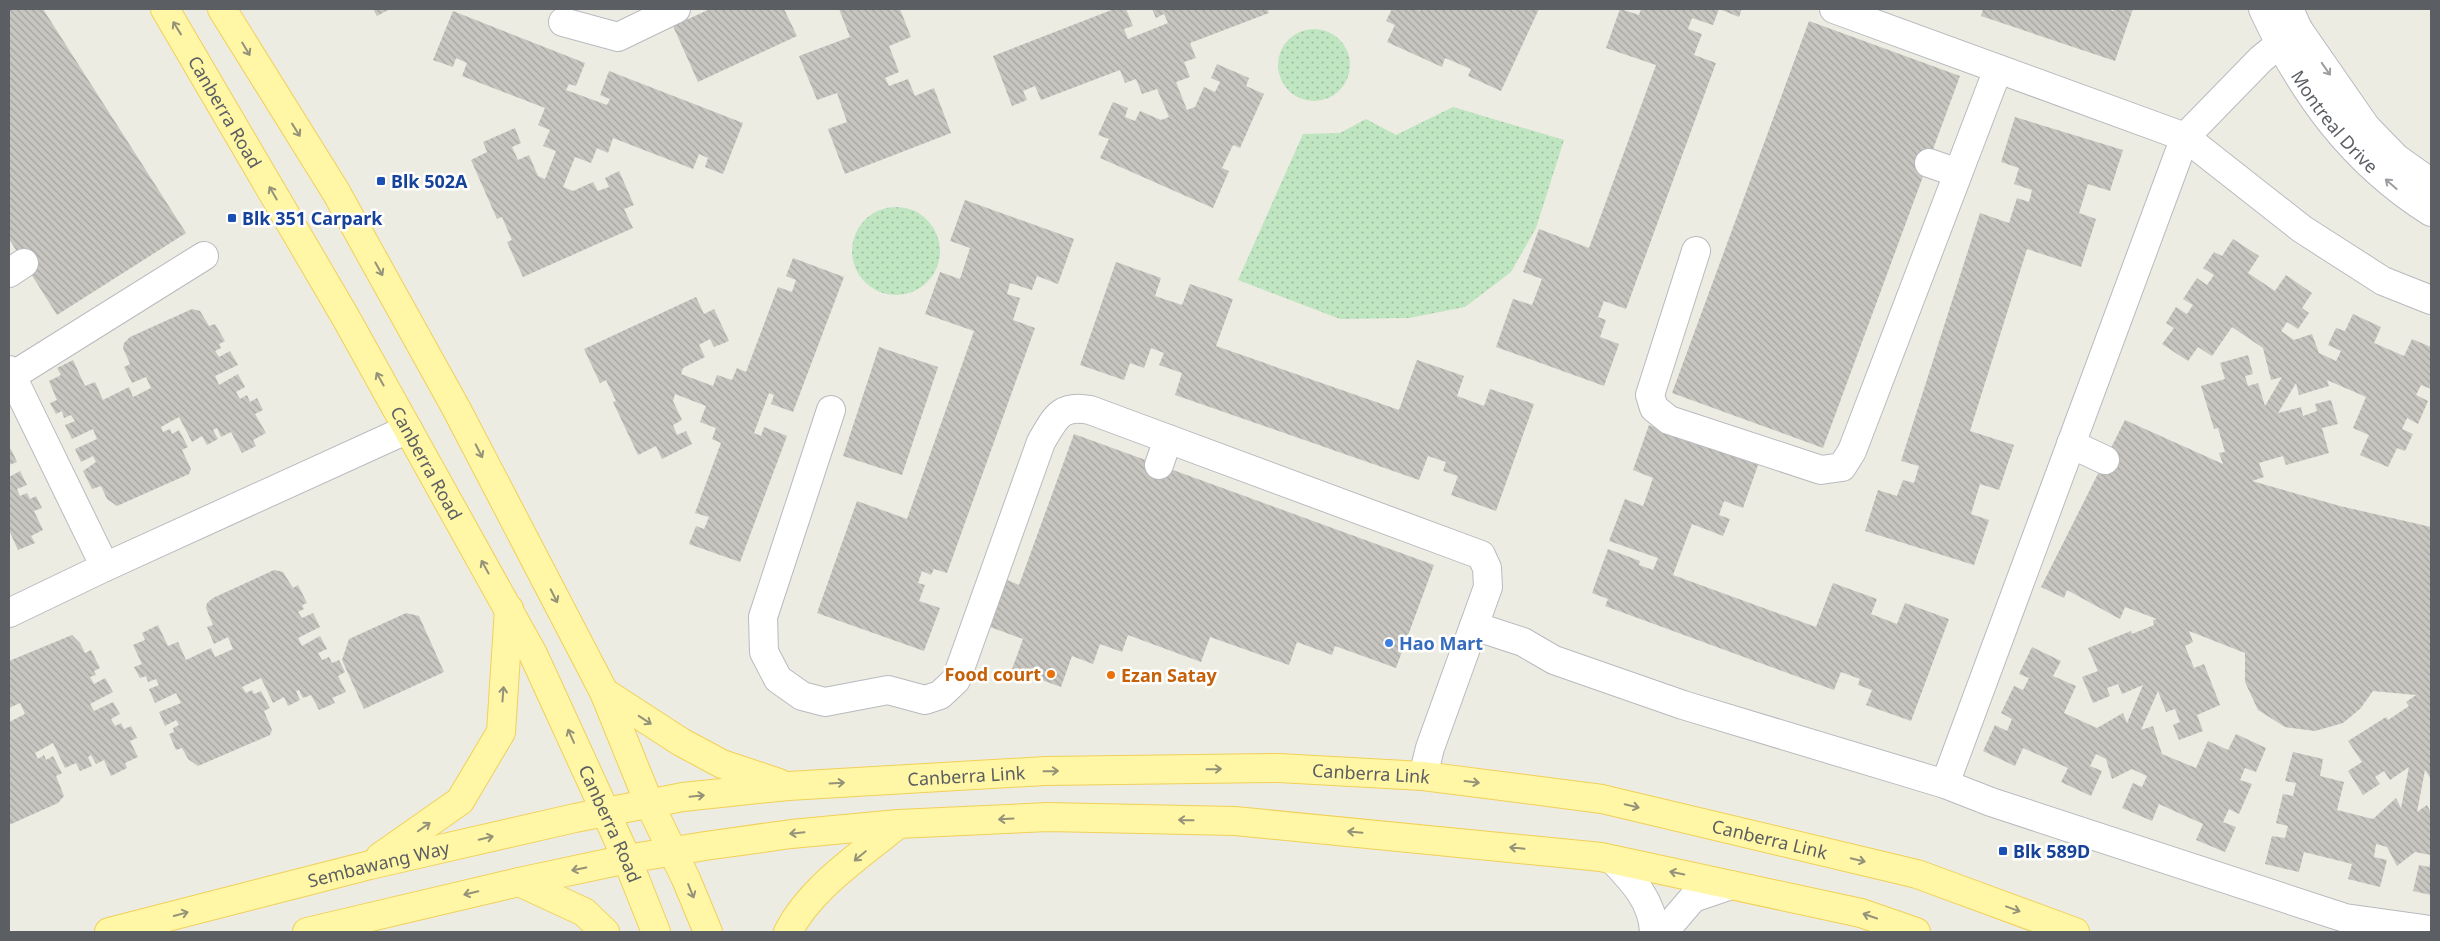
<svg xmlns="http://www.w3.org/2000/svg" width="2440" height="941" viewBox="0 0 2440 941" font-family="'Noto Sans',sans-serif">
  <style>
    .grass { fill: url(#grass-dots) }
    .building { fill: url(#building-back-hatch) }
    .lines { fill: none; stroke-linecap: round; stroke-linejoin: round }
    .minor-casing { stroke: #b8babf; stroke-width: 30 }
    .major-casing { stroke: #f1d058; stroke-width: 30 }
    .minor { stroke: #fff; stroke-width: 28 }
    .major { stroke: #fff6a6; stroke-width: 28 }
    .oneway { stroke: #94937a }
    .oneway2 { stroke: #9d9ea1 }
    .transit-dot { fill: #1a4fb4; stroke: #fff; stroke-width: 2 }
    .shop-dot { fill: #3f7fe0; stroke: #fff; stroke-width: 2 }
    .food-dot { fill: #e8710a; stroke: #fff; stroke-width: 2 }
    .labels { text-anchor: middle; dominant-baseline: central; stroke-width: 5; stroke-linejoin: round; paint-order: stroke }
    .street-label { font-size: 18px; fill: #5b5e63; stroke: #fff }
    .transit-label { font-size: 18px; font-weight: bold; fill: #164399; stroke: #fff; text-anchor: start }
    .shop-label { font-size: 18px; font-weight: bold; fill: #366cbe; stroke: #fff; text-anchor: start }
    .food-label { font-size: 18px; font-weight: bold; fill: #c56008; stroke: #fff; text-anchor: end }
  </style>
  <defs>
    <pattern id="grass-dots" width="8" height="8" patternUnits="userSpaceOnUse" patternTransform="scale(1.25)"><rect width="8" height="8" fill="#bfe5c1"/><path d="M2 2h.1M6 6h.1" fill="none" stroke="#9ebda0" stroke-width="1.8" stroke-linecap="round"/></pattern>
    <pattern id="building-back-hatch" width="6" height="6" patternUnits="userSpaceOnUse" patternTransform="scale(1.25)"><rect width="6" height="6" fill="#c8c6c0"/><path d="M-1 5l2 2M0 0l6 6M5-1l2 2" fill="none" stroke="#a5a4a0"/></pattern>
  </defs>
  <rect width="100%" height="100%" fill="#edece2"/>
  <path class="grass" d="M1278 65a36 36 0 1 1 72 0a36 36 0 1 1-72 0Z
    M1453 107 1564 140 1536 228 1511 272 1465 307 1409 318 1340 319 1238 280 1303 134 1340 133 1366 119 1396 135Z
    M852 251a44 44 0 1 1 88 0a44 44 0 1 1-88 0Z"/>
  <path class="building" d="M9 9H43L186 233 57 315 9 239Z
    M373 9H390L377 16Z
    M710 9H784L797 36 698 82 673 26Z
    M839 9H900L911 37 889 46 899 72 885 78 889 86 908 79 915 96 934 88 951 133 845 174 828 129 847 122 837 93 817 100 799 56 850 37Z
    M1114 9H1126L1133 26 1124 29 1128 39 1168 23 1164 14 1156 18 1152 9H1267L1269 13 1190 43 1196 58 1184 62 1190 77 1176 82 1187 110 1195 107 1204 87 1215 92 1220 82 1211 78 1217 64 1249 78 1246 86 1264 94 1240 148 1233 145 1222 168 1229 171 1213 208 1100 158 1109 139 1098 135 1113 102 1128 108 1125 117 1135 121 1140 111 1161 120 1169 117 1157 89 1142 94 1136 79 1125 83 1120 70 1041 100 1035 86 1023 91 1027 100 1012 106 993 56Z
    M1392 9H1415L1420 11 1421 9H1539L1501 91 1468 76 1471 69 1445 58 1442 67 1387 42 1395 25 1386 21Z
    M1620 9 1639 15 1641 9H1742L1739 17 1719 9 1713 25 1692 18 1688 29 1702 34 1694 55 1716 63 1626 309 1604 301 1598 317 1606 320 1600 337 1619 344 1604 386 1496 347 1513 299 1532 305 1542 279 1523 272 1539 229 1589 248 1656 65 1606 48Z
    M1983 9H2107L2113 11 2114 9H2133L2115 61 1981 16Z
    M453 11 585 63 576 86 569 84 566 90 607 105 610 99 600 95 609 71 743 123 723 174 705 167 708 158 699 154 693 169 613 138 608 153 597 148 591 163 575 157 563 187 573 191 593 182 598 191 609 187 605 178 619 171 634 205 624 209 633 228 523 277 507 242 512 240 502 217 497 219 471 160 487 152 483 142 515 128 521 143 512 147 518 160 529 155 538 176 545 179 556 151 543 146 550 130 538 125 545 108 462 76 467 63 456 58 453 67 433 60Z
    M1809 21 1960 76 1823 448 1672 393Z
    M2015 117 2123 150 2110 191 2088 184 2079 213 2096 219 2081 267 2027 249 1970 431 2014 445 1999 490 1980 484 1971 514 1989 520 1974 565 1865 531 1878 490 1897 496 1903 480 1914 483 1919 466 1901 461 1980 213 2009 223 2017 198 2029 202 2032 190 2014 184 2019 168 2001 162Z
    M965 200 1074 239 1058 284 1037 276 1032 290 1010 283 1007 294 1020 298 1013 320 1035 328 947 573 934 569 931 575 922 571 918 583 925 585 919 601 940 608 924 651 817 613 857 501 907 519 974 331 925 314 940 272 960 279 970 248 950 241Z
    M2233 239 2259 256 2248 273 2275 291 2286 275 2312 293 2302 308 2309 313 2298 329 2287 322 2281 331 2294 340 2312 334 2319 353 2336 361 2341 351 2328 345 2336 328 2345 331 2353 314 2381 327 2374 343 2404 356 2412 339 2431 347V389L2421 385 2416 395 2428 401 2418 424 2407 418 2402 429 2413 434 2405 451 2397 448 2388 467 2360 455 2369 435 2353 428 2366 397 2327 380 2329 386 2299 395 2296 383 2278 413 2301 407 2303 416 2317 411 2315 404 2331 400 2338 424 2322 428 2329 453 2286 465 2283 456 2259 463 2264 477 2252 481 2340 506 2431 527V779L2425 770 2417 812 2427 805 2431 813V855L2415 852 2397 866 2387 847 2376 844 2374 857 2387 860 2380 887 2348 879 2352 864 2304 852 2299 872 2265 864 2272 836 2285 838 2288 826 2276 823 2283 794 2293 796 2296 783 2285 781 2293 752 2323 759 2320 776 2344 782 2337 810 2373 819 2396 798 2401 808 2409 767 2390 780 2384 771 2375 777 2380 784 2363 795 2348 771 2362 762 2348 741 2386 717 2388 720 2409 706 2406 702 2416 695 2373 691 2360 709 2343 723 2315 731 2285 727 2258 710 2245 682V653L2189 631 2193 642 2185 646 2194 668 2204 664 2220 705 2197 715 2203 731 2179 740 2173 725 2180 722 2175 709 2166 712 2158 691 2141 730 2153 726 2162 754 2196 768 2208 741 2228 750 2236 734 2266 748 2256 772 2245 768 2240 780 2252 784 2239 814 2229 809 2223 822 2236 827 2225 852 2196 840 2203 824 2159 804 2152 821 2122 808 2133 783 2142 787 2147 776 2132 769 2112 779 2106 759 2096 754 2090 766 2102 771 2091 796 2061 782 2068 768 2023 748 2015 766 1983 751 1995 725 2007 731 2012 719 2001 713 2014 686 2023 690 2029 678 2019 674 2032 647 2061 661 2053 676 2076 686 2064 713 2097 728 2123 713 2127 723 2143 685 2122 694 2118 684 2107 688 2110 696 2093 703 2082 677 2098 671 2088 648 2131 631 2132 634 2154 625 2153 620 2157 619 2125 607 2120 619 2067 590 2064 598 2041 587 2125 420 2223 464 2219 453 2225 452 2218 428 2214 429 2201 386 2225 379 2220 363 2248 355 2253 374 2245 376 2248 386 2258 383 2265 406 2282 377 2271 380 2263 348 2232 327 2212 356 2198 347 2188 361 2162 344 2174 328 2166 323 2176 307 2187 314 2193 305 2183 299 2197 278 2207 285 2214 275 2203 268 2214 252 2222 256Z
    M793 258 844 277 793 412 771 404 774 395 769 393 754 433 761 436 764 427 787 436 740 562 689 544 696 526 704 529 709 517 695 513 721 443 712 439 716 428 700 422 706 406 675 394 673 401 682 420 673 425 677 435 686 431 692 444 662 459 656 446 638 455 613 402 616 401 606 380 600 383 584 349 696 297 704 314 714 309 729 341 714 347 710 339 699 345 705 357 683 368 681 374 713 386 717 375 732 380 737 368 746 372 778 287 792 292 796 280 786 276Z
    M1116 262 1161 278 1155 296 1182 305 1190 284 1233 299 1216 346 1399 410 1417 360 1464 376 1457 396 1484 406 1490 389 1534 404 1496 511 1451 495 1458 476 1443 471 1446 462 1428 456 1419 480 1175 395 1182 373 1159 365 1164 353 1151 348 1144 368 1130 363 1124 380 1080 365Z
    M192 309 200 311 209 326 215 324 225 341 219 344 221 348 215 351 219 357 230 351 238 365 215 376 219 385 238 374 245 387 236 392 240 399 247 395 250 402 257 398 263 410 255 414 266 433 253 440 256 446 242 453 231 432 221 437 217 428 213 430 218 439 207 445 202 436 192 442 179 417 161 427 163 432 170 429 172 434 179 430 188 447 182 450 191 469 189 474 117 506 107 499 101 486 92 489 83 471 96 462 93 456 81 462 75 449 97 439 93 429 72 439 65 425 75 421 71 415 64 418 62 411 56 414 50 403 57 400 49 381 61 375 57 368 73 360 85 386 95 382 103 400 129 387 133 397 151 388 146 377 132 383 124 367 130 364 123 348 124 343 130 337Z
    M879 347 938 367 902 475 843 456Z
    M1649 425 1758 465 1743 508 1724 501 1719 515 1730 519 1723 536 1692 524 1673 575 1816 627 1833 583 1877 599 1871 614 1897 624 1905 603 1949 619 1911 721 1866 705 1872 690 1858 685 1860 679 1841 672 1834 690 1605 606 1608 599 1592 593 1608 549 1640 561 1639 565 1653 570 1658 558 1609 541 1625 499 1643 506 1653 478 1633 470Z
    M1074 434 1434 565 1396 668 1335 646 1332 655 1297 642 1289 665 1210 637 1201 662 1128 635 1122 652 1100 644 1093 664 1072 656 1061 687 1012 669 1023 639 990 627 1007 580 1019 585Z
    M11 449 17 462 9 465V450Z
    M20 471 27 485 17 489 20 496 27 493 30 499 36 496 42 508 34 511 43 530 31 536 35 543 18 550 9 530V477Z
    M274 570 283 572 293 588 298 585 307 603 302 605 304 609 298 612 302 618 313 613 320 627 298 638 302 646 320 636 327 649 318 653 322 660 329 657 332 663 339 660 345 672 338 676 346 692 332 698 335 703 319 710 311 695 303 698 299 690 296 691 300 700 288 706 284 697 273 703 261 678 242 687 246 693 252 690 254 694 261 691 270 708 264 711 272 730 270 735 198 766 188 759 182 748 176 750 169 734 174 732 173 728 179 725 176 720 165 726 159 712 181 703 176 693 155 703 149 689 159 685 156 679 148 682 146 676 140 678 134 667 142 664 133 645 145 640 142 633 158 625 168 646 178 642 186 660 211 648 215 657 233 649 228 637 214 644 207 627 213 625 206 608 207 603 213 598Z
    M406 613 419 616 444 672 364 709 342 660 349 639Z
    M72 635 80 643 85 653 91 650 100 668 94 671 96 675 90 677 94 684 105 678 113 692 90 704 94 711 113 702 120 714 111 719 115 726 121 723 124 729 131 726 137 738 130 741 138 757 125 763 127 768 111 776 104 760 96 764 91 755 88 757 92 766 80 771 76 763 65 768 53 743 35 753 38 759 44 755 46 760 53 756 62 773 56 776 64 796 58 803 9 825V722L25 714 20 703 9 708V661Z
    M2431 861V895L2413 891 2419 865 2429 867Z"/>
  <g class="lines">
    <g class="minor-casing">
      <g id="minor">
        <path d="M1834 9 2185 137 2302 229 2383 281 2431 300"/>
        <path id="s1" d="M2263 9C2302 93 2352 162 2431 212"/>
        <path d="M2289 9 2298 29 2366 127 2396 158 2431 183"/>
        <path d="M563 22 618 37 676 9"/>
        <path d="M1929 163 1958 173"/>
        <path d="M1696 251 1650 395 1654 408 1669 420 1821 470 1842 467 1852 451 1998 69"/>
        <path d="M9 273 24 263"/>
        <path d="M9 370 105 567"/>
        <path d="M12 376 204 256"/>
        <path d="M831 410 763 617 764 652 778 679 802 696 825 702 888 690 925 700 940 695 956 680 1041 442C1055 419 1059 404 1090 410L1481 555 1487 568 1488 587 1430 748 1423 776"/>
        <path d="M2071 444 2105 460"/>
        <path d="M1159 465 1168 439"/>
        <path d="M9 613 105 567 408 429"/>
        <path d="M1474 626 1523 642 1554 660 1683 705 1945 784 1991 802 2345 918 2431 930"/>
        <path d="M1945 784 2185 137 2261 59 2298 29"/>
        <path d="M1613 860C1633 881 1653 902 1654 932"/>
        <path d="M1667 932 1669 926 1693 898 1731 885"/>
      </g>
    </g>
    <g class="major-casing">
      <g id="major">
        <path id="s2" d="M165 9 346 318 533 654 627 859 656 932"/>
        <path d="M222 9 336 192 456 408 604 692 649 803 686 879 708 932"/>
        <path d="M604 692 681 742 722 764 779 783"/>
        <path d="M380 857 460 801 501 732 509 609"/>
        <path d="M519 882 584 912 605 932"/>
        <path id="s3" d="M109 932 370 865 575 818 683 797 788 786 1045 771 1279 768 1423 776 1602 799 1917 874 2075 932"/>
        <path d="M307 932 519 882 627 859 705 846 791 834 898 824 1048 817 1235 821 1601 857 1861 913 1916 932"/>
        <path d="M788 932C811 887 860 856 898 824"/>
      </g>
    </g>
    <use href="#minor" class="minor"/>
    <use href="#major" class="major"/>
  </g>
  <defs><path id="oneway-shaft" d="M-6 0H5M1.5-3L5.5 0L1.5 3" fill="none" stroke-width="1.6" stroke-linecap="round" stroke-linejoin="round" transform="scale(1.25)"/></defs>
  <g class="oneway">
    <use href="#oneway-shaft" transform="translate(177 28) rotate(-122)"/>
    <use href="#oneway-shaft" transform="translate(246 49) rotate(59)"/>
    <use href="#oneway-shaft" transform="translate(296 130) rotate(58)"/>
    <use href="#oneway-shaft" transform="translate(273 193) rotate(-120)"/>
    <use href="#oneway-shaft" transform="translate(379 269) rotate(61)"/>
    <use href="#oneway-shaft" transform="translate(380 379) rotate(-119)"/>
    <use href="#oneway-shaft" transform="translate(479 451) rotate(63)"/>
    <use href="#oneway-shaft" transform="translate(485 567) rotate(-119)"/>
    <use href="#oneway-shaft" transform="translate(554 596) rotate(63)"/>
    <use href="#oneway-shaft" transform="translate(503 694) rotate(-86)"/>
    <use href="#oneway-shaft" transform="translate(645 720) rotate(33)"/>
    <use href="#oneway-shaft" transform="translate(571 736) rotate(-114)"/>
    <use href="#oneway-shaft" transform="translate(1214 769) rotate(-1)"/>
    <use href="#oneway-shaft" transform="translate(1051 771) rotate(-1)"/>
    <use href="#oneway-shaft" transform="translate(1472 782) rotate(7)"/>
    <use href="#oneway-shaft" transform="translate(837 783) rotate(-3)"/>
    <use href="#oneway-shaft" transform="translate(697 796) rotate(-6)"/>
    <use href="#oneway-shaft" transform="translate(1632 806) rotate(13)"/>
    <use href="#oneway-shaft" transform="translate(1006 819) rotate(177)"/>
    <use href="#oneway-shaft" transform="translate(1186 820) rotate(-179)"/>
    <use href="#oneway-shaft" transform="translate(424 827) rotate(-35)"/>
    <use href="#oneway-shaft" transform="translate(1355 832) rotate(-175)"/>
    <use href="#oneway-shaft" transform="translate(797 833) rotate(174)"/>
    <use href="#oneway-shaft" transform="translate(486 838) rotate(-13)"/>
    <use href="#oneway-shaft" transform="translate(1517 848) rotate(-174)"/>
    <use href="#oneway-shaft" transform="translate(860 856) rotate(140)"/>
    <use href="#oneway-shaft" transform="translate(1858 860) rotate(13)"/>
    <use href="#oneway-shaft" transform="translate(579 869) rotate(168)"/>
    <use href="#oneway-shaft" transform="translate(1677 873) rotate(-168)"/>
    <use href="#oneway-shaft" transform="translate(691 891) rotate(68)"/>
    <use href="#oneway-shaft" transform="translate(471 893) rotate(167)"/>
    <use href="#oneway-shaft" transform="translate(2013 909) rotate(20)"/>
    <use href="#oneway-shaft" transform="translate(181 914) rotate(-15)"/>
    <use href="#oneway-shaft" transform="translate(1870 916) rotate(-161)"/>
  </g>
  <g class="oneway2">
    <use href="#oneway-shaft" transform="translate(2326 69) rotate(55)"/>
    <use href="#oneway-shaft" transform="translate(2391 184) rotate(-139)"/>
  </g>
  <g class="transit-dot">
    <rect x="376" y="176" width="10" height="10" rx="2.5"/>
    <rect x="227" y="213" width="10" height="10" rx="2.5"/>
    <rect x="1998" y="846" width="10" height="10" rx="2.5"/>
  </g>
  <circle class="shop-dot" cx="1389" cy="643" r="5"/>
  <g class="food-dot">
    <circle cx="1051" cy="674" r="5"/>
    <circle cx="1111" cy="675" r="5"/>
  </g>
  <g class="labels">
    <g class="street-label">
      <text stroke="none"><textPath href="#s2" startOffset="119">Canberra Road</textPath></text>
      <text stroke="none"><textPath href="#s1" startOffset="134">Montreal Drive</textPath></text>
      <text stroke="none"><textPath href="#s2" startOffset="524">Canberra Road</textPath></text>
      <text stroke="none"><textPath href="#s3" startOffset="1279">Canberra Link</textPath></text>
      <text stroke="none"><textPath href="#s3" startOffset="874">Canberra Link</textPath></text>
      <text stroke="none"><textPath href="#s2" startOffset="929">Canberra Road</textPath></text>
      <text stroke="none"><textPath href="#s3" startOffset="1684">Canberra Link</textPath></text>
      <text stroke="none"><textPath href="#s3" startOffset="278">Sembawang Way</textPath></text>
    </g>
    <g class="transit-label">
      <text x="391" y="181">Blk 502A</text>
      <text x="242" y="218">Blk 351 Carpark</text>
      <text x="2013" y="851">Blk 589D</text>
    </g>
    <g class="shop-label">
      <text x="1399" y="643">Hao Mart</text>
    </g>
    <g class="food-label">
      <text x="1041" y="674">Food court</text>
      <text x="1121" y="675" text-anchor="start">Ezan Satay</text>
    </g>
  </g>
  <rect width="2440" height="941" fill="none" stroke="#5b5e63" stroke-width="20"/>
</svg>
